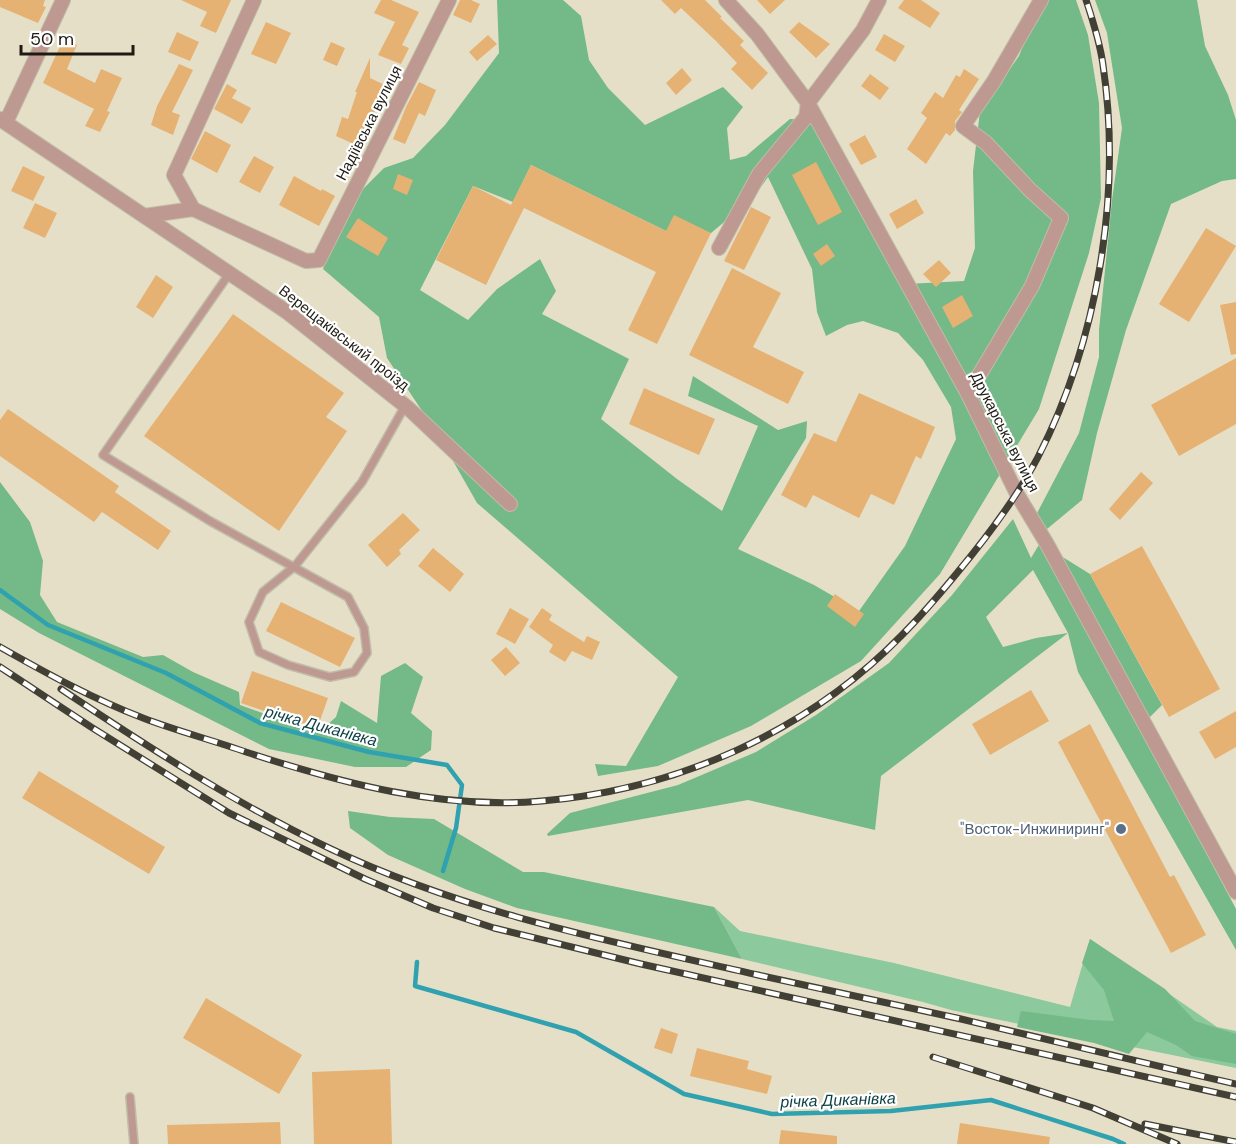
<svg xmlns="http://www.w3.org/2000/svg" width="1236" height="1144" viewBox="0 0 1236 1144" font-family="'DM Sans',sans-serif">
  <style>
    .green { fill: #8cc99d }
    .forest { fill: #74b988; fill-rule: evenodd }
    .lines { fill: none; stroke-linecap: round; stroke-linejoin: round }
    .stream { stroke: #2fa1af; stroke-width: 4.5 }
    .building { fill: #e5b273 }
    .service-casing { stroke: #c1bca7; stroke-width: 10 }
    .minor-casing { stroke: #c1bca7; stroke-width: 16 }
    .service { stroke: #bd9991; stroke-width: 7 }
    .minor { stroke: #bd9991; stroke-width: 14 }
    .rail-casing { stroke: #423f34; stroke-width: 7 }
    .rail { stroke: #fff; stroke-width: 4.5; stroke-dasharray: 14; stroke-linecap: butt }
    .service-dot { fill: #5c6f8a; stroke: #fff; stroke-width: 2 }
    .labels { text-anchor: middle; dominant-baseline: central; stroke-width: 4.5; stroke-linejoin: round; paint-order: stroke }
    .street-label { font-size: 15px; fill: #1e1b13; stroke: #fff }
    .service-label { font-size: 15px; fill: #4e5e75; stroke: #fff; text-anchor: end }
    .water-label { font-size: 16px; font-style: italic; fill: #0d3f45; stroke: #fff }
  </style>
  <rect width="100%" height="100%" fill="#e5dfc8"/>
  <path class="green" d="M714 907 740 931 894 963 1070 1007 1090 939 1217 1027 1236 1031V1068L951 1010 923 1002 742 959Z"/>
  <path class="forest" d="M497 0H563L581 16 589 60 608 88 645 125 723 87 743 107 727 128 730 160 746 156 790 119 817 120 907 284 964 281 975 248 973 171 980 111 1019 56 1041 0H1076L1088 35 1099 103 1101 198 1089 253 1039 409 940 574 861 661 751 726 658 766 598 776 595 764 626 766 678 677 477 503 440 438 387 358 379 317 323 269 347 205 384 168 413 158 445 125 499 53ZM531 165 666 231 711 233 753 198 768 177 812 269 817 312 826 336 847 325 863 321 898 333 923 360 951 407 956 439 905 546 859 611 814 585 738 549 806 438 807 421 778 430 693 376 688 396 758 426 722 511 677 479 601 419 629 359 542 314 556 291 540 259 497 289 468 320 420 290 473 186 513 202Z
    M1095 0H1197L1205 46 1228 95 1236 120V179L1222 181 1171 204 1126 330 1097 433 1082 500 1041 534 1035 517 1079 433 1099 357V330L1112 200 1122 128 1107 33Z
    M0 482 30 522 43 561 40 595 57 622 143 657 163 655 193 672 239 692 240 705 318 733 336 717 341 701 377 723 381 676 405 663 423 677 411 713 432 731 431 750 406 767H355L269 749 39 633 0 609Z
    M1013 519 1031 558 1040 543 1090 574 1162 705 1140 727 1236 909V950L1078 672 1068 633 881 776 875 830 748 800 548 836 547 834 570 813 678 785 756 752 816 715 889 663 952 595ZM1033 570 1068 633 1036 638 1003 647 986 617Z
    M348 811 390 817 434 819 523 872H544L714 907 742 959 517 908 465 889 388 855 350 828Z
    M1090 939 1165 989 1195 1021 1236 1034V1064L1192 1056 1176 1045 1147 1032 1129 1054 1094 1043 1017 1027 1021 1011 1090 1020 1114 1021 1104 990 1082 963Z"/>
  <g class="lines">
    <path class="stream" d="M0 590 48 625 166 673 260 723 369 752 447 765 462 785 456 828 443 871
      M417 962 415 986 576 1032 684 1094 772 1114 891 1111 991 1100 1113 1139 1124 1144"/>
  </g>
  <path class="building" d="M0 0H45L43 6 46 7 38 23 0 7Z
    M181 0H231L216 33 200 26 207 12Z
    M381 0H391L419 12 402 45 409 48 401 64 378 55 395 22 374 13Z
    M460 0H471L480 4 471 23 453 15Z
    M661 0H705L722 17 720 18 744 41 740 45 768 73 752 90 731 69 737 63 716 41 681 8 675 14Z
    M757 0H785L770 14Z
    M904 0H921L940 13 930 28 898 8Z
    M266 22 291 33 276 64 251 54Z
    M799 22 830 44 816 58 789 32Z
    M177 32 199 42 190 61 168 52Z
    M884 34 905 46 895 62 875 50Z
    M488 35 497 44 477 61 469 52Z
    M64 38 77 45 67 69 95 83 101 69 122 78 107 111 110 112 100 132 85 126 94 109 43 83Z
    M331 42 345 48 337 66 323 60Z
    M370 58V78L385 85 370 122 367 121 358 146 336 136 342 117 348 119 357 92H355Z
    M179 64 193 70 172 112 180 115 173 135 151 125 157 106Z
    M682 68 692 80 676 95 666 83Z
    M964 69 979 79 959 110 962 112 955 121V130L950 136 946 133 926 164 907 149 927 118 921 113 935 92 943 98 956 75 960 77Z
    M870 74 889 88 880 100 861 86Z
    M419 82 436 90 425 116 419 113 405 144 393 139 406 107Z
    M227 84 237 90 232 98 251 108 242 124 214 109Z
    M205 131 231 145 217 173 191 159Z
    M865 135 877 157 861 165 849 144Z
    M254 156 274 167 260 193 239 182Z
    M816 162 842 212 818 225 792 175Z
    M531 165 666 231 674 215 711 233 657 344 628 330 656 272 524 208 486 285 436 260 473 186 511 205Z
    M23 166 45 177 33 201 11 191Z
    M398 174 413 180 407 195 393 189Z
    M294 176 321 191 322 189 335 196 319 226 279 205Z
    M916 199 924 213 897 229 889 214Z
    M35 203 57 213 45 238 23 228Z
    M751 207 771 217 744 270 724 261Z
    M358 218 388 238 378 256 346 237Z
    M1206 228 1236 246 1189 322 1159 304Z
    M827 244 835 256 821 266 813 254Z
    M939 260 951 273 936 287 923 274Z
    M732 268 781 293 753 347 804 372 788 404 689 355Z
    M156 275 173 287 153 318 136 307Z
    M962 295 973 316 953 328 942 307Z
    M1236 302V354L1231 355 1220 305Z
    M233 314 344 393 326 417 347 431 279 531 144 436Z
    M1236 358V424L1179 456 1151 405Z
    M644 388 715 419 699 455 629 424Z
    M859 393 935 427 921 459 916 456 894 505 871 494 859 518 813 495 806 508 781 495 814 433 836 442Z
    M8 409 119 486 115 492 171 531 158 550 102 512 94 522 0 456V420Z
    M1141 472 1153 483 1120 520 1109 509Z
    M403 513 420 530 399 550 401 554 387 567 368 545Z
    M1142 546 1220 689 1169 717 1090 574Z
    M433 548 464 574 450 592 418 566Z
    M835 594 864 614 855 627 827 606Z
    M281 602 355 638 340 667 266 631Z
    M510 608 529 619 515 644 496 634Z
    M542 608 552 615 549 620 584 642 587 636 600 642 592 660 572 651 565 662 549 652 553 645 529 627Z
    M506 647 520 663 505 676 491 660Z
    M252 671 328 698 317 729 241 703Z
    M1031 690 1049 721 990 755 972 724Z
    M1236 711V747L1215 759 1199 732Z
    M1090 724 1170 877 1174 875 1206 935 1171 953 1058 742Z
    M39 771 165 847 149 874 22 798Z
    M206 998 302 1055 279 1094 183 1038Z
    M661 1028 678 1034 672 1054 654 1048Z
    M697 1048 749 1061 747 1069 772 1076 767 1094 690 1076Z
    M390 1069 392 1144H314L312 1072Z
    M280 1122 281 1144H168L167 1125Z
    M960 1123 1050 1137 1049 1144H957Z
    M781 1130 837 1136V1144H779Z"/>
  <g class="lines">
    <g class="service-casing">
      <path id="service" d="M229 274 103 455 210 521 348 597 364 628 367 653 354 672 330 677 288 665 259 652 249 622 263 592 295 566 362 482 405 406
        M130 1097 134 1144"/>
    </g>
    <g class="minor-casing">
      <path id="minor" d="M726 0 757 34 808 103 968 394 1017 494 1047 544 1236 892
        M0 119 287 312 408 408 510 504
        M6 122 63 0
        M193 209 174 175 254 0
        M144 216 193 209 306 261 319 260 449 0
        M719 248 759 174 806 117 808 103 863 30 879 0
        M968 394 1032 286 1061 218 1030 190 986 143 963 126 994 81 1041 0"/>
    </g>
    <use href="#service" class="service"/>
    <use href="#minor" class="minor"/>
    <g class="rail-casing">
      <path id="rail" d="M0 647C46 673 93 699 143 718 177 731 212 740 246 752 341 783 441 810 542 801 676 790 807 732 901 636 921 616 939 595 957 573 987 537 1016 499 1038 457 1098 340 1122 194 1103 65 1100 43 1093 21 1086 0
        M0 667 91 727 229 813 365 879 433 908 494 928 641 964 1236 1097
        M61 689C148 747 236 804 331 849 466 913 613 942 758 975 825 990 893 1004 961 1019 1052 1041 1144 1063 1236 1084
        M933 1057 1093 1108 1177 1144
        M1145 1124 1236 1142"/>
    </g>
    <use href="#rail" class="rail"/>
  </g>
  <circle class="service-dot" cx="1121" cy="829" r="6"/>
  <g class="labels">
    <g class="street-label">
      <text transform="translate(369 123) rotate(-63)">Надіївська вулиця</text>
      <text transform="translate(344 338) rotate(38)">Верещаківський проїзд</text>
      <text transform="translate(1005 432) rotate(63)">Друкарська вулиця</text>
    </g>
    <g class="service-label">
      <text x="1109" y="829">"Восток-Инжиниринг"</text>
    </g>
    <g class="water-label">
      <text transform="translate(321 726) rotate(15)">річка Диканівка</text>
      <text transform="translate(838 1100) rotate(-2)">річка Диканівка</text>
    </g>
  </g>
  <path d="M21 45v9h112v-9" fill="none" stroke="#1e1b13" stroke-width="3"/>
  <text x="30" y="45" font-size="18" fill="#1e1b13" stroke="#ffffff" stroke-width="4.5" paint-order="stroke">50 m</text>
</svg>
